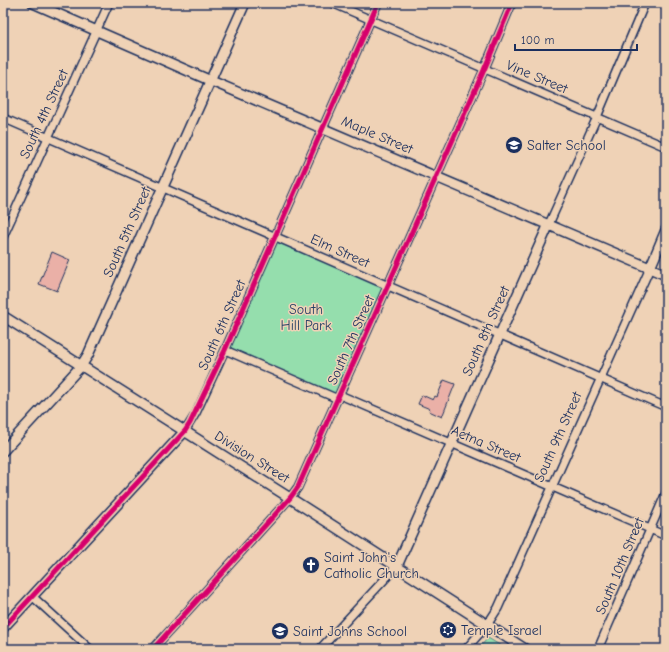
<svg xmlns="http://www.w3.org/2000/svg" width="669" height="652" viewBox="0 0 669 652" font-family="'Comic Neue',sans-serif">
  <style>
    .green { fill: #95dead; stroke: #588686 }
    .building { fill: #eab0a7; stroke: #1b2f5e }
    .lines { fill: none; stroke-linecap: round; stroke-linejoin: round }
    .minor-casing { stroke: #1b2f5e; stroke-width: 10 }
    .tertiary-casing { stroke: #1b2f5e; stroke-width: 12 }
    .minor { stroke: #efd2b6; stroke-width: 7 }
    .tertiary { stroke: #efd2b6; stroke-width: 9 }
    .rail-casing { stroke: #1b2f5e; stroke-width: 4 }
    .rail { stroke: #efd2b6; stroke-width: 2.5; stroke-dasharray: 8; stroke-linecap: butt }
    .cycleway-casing { stroke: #efd2b6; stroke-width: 8 }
    .cycleway { stroke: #d6006c; stroke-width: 5 }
    .labels { text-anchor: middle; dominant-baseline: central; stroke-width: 3; stroke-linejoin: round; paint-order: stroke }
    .street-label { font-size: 14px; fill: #1b2f5e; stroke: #efd2b6 }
    .poi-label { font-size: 14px; fill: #1b2f5e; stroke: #efd2b6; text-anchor: start }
    .park-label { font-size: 14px; fill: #274066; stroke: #efd2b6 }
  </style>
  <rect width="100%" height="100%" fill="#efd2b6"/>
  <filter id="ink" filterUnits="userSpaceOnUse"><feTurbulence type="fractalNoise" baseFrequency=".025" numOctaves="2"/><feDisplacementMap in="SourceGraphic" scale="8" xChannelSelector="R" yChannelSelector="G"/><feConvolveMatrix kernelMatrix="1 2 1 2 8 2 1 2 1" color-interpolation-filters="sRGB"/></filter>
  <g filter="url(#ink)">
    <path class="green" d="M274 236 388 286 338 399 225 350Z
      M488 638 506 649H478Z"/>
    <path class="building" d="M52 252 70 260 57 291 39 284Z
      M444 380 455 384 442 417 429 411 430 409 418 404 422 395 433 400 435 396 437 397Z"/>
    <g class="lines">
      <g class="minor-casing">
        <path id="minor" d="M332 3 666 147
          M3 118 666 407
          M549 224 597 117 645 3
          M3 237 109 3
          M225 350 338 399
          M340 395 666 536
          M185 431 196 413 225 350 378 3
          M32 596 90 649
          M153 649 290 498 298 487 484 70 512 3
          M320 649 397 566
          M466 649 487 625 498 608 650 268
          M598 649 666 493"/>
      </g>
      <g class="tertiary-casing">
        <path id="tertiary" d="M33 3 209 80 666 275
          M650 268 666 230
          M3 316 290 498 525 649
          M3 451 71 377 81 366 88 355 245 3
          M397 566 549 224
          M3 628 185 431"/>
      </g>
      <use href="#minor" class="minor"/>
      <use href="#tertiary" class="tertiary"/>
      <g class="rail-casing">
        <path id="rail" d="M3 640 8 649"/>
      </g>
      <use href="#rail" class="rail"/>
      <g class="cycleway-casing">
        <path id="cycleway" d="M3 628 185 431 190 423 225 350 378 3
          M153 649 290 498 298 487 484 70 512 3"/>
      </g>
      <use href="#cycleway" class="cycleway"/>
    </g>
  </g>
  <defs>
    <g id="school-disc" transform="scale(0.9)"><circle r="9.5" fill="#1b2f5e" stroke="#efd2b6"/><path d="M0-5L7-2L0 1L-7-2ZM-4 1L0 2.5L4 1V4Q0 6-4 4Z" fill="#fff"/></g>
    <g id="church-disc" transform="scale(0.9)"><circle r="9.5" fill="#1b2f5e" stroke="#efd2b6"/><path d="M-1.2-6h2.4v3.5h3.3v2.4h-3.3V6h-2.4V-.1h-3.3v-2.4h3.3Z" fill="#fff"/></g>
    <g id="synagogue-disc" transform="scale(0.9)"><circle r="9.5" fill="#1b2f5e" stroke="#efd2b6"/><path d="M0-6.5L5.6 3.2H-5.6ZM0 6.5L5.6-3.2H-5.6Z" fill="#fff"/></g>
  </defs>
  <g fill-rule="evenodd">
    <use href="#school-disc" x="514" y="145"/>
    <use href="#church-disc" x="311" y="565"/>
    <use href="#synagogue-disc" x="448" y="630"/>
    <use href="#school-disc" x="280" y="631"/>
  </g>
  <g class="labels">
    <g class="street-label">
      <text transform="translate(537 77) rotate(23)">Vine Street</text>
      <text transform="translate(44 114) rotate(-65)">South 4th Street</text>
      <text transform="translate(377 135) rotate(23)">Maple Street</text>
      <text transform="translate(127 232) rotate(-66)">South 5th Street</text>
      <text transform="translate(340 251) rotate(24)">Elm Street</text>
      <text transform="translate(222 325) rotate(-66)">South 6th Street</text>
      <text transform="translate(486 331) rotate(-66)">South 8th Street</text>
      <text transform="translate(351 340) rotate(-66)">South 7th Street</text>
      <text transform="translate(558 437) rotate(-66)">South 9th Street</text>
      <text transform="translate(486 444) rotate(23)">Aetna Street</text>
      <text transform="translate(252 457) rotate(32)">Division Street</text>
      <text transform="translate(620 566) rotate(-67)">South 10th Street</text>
    </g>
    <g class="poi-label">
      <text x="527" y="145">Salter School</text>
      <text x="324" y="557">Saint John's<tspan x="324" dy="16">Catholic Church</tspan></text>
      <text x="461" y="630">Temple Israel</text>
      <text x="293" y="631">Saint Johns School</text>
    </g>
    <g class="park-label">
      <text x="306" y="309">South<tspan x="306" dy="16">Hill Park</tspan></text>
    </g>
  </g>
  <rect width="669" height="652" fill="none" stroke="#efd2b6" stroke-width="16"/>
  <rect x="8" y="8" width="653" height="636" fill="none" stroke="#1b2f5e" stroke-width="1.5" filter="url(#ink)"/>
  <path d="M515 44v6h122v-6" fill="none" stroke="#1b2f5e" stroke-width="2"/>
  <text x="521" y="44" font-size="12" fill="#1b2f5e" stroke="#efd2b6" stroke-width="3" paint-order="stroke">100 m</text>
</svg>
